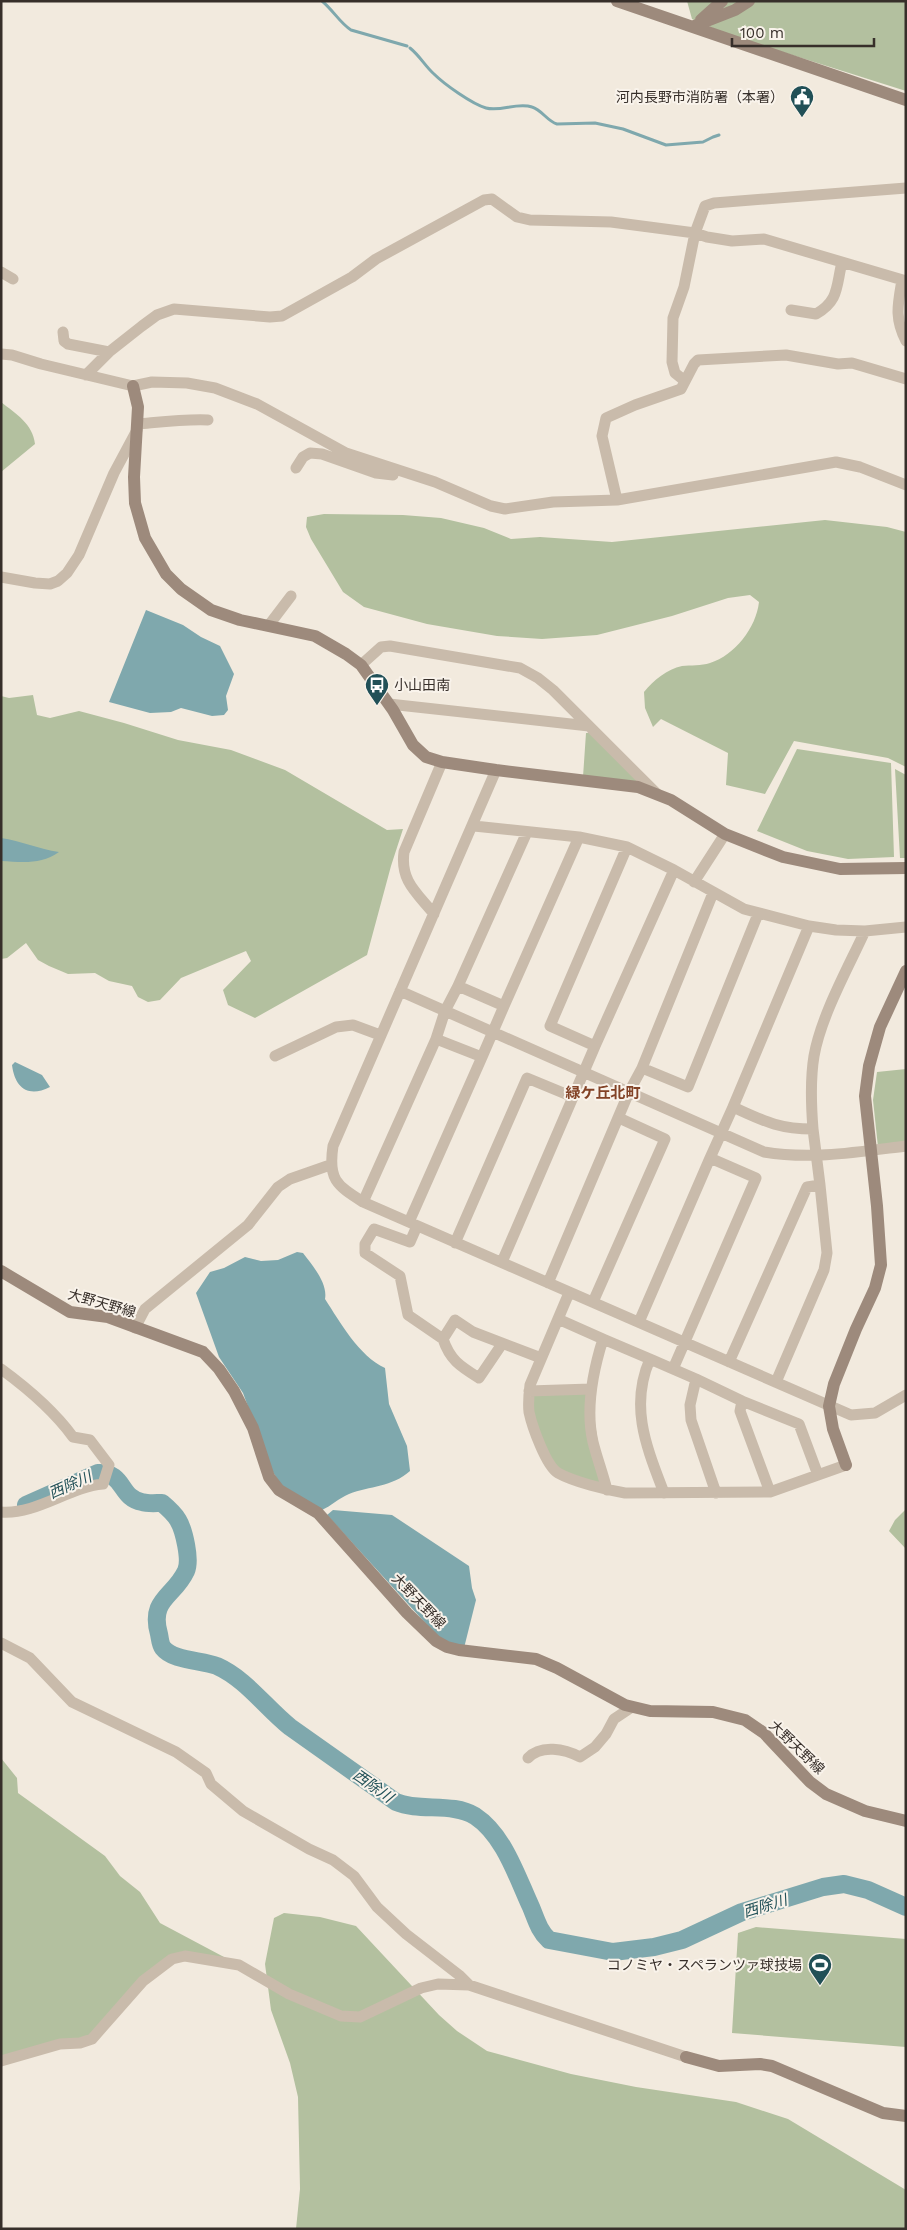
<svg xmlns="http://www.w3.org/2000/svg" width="907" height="2230" viewBox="0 0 907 2230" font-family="'Work Sans','Noto Sans JP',sans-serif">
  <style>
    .green { fill: #b3c09f }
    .water { fill: #7fa8ad }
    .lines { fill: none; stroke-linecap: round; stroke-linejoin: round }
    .stream { stroke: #7fa8ad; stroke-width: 3 }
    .river { stroke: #7fa8ad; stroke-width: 18 }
    .street { stroke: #c9bbab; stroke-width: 11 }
    .secondary { stroke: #9d8a7c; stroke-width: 12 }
    .labels { text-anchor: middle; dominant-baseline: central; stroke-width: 4; stroke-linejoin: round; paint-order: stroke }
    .poi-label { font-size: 14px; fill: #372f2a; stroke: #f9f3eb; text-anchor: end }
    .street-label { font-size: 14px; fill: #372f2a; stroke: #f9f3eb }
    .neighbourhood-label { font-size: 15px; font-weight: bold; fill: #824226; stroke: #f9f3eb }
    .water-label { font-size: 15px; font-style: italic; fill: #215057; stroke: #f9f3eb }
  </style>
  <rect width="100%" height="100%" fill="#f2eade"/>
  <path class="green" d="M687 1H906V91L729 35 692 19Z
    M1 402C16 414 33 424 35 444L1 472Z
    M324 514 403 515 441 518 484 528 511 539 540 537 612 542 825 520 887 527 906 532V767L888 758 794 741 765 794 726 785 728 753 661 719 653 727 645 708 644 692C654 680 667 669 682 666 691 665 701 666 710 663 735 655 756 628 759 602L750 595 728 598 672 616 597 635 542 639 497 636 427 624 364 607 343 592 311 539 306 527 307 517Z
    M33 695 37 715 50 718 79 711 124 723 178 740 231 750 285 770 387 830 403 829 391 866 367 955 255 1018 228 1005 223 990 251 961 246 951 181 978 160 1000 148 1002 138 997 132 986 109 981 95 973 68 974 49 966 38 960 26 943 7 958 1 959V696L9 698Z
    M586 733H592L636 776V783L583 777Z
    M797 749 891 763 894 857 848 859 807 851 757 831Z
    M895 769 906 775V858H900Z
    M906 1069V1144L878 1147 873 1100 877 1072Z
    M590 1392 605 1487 558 1472 532 1419 531 1395Z
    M906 1509V1549L889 1531 895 1520Z
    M1 1758 17 1778 18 1793 105 1856 120 1876 140 1892 160 1923 239 1965 172 1959 97 2034 1 2061Z
    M284 1913 320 1917 356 1926 439 2015 457 2031 487 2051 571 2074 636 2087 736 2102 788 2119 906 2190V2229H296L300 2189 298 2097 290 2063 271 2010 265 1964 274 1918Z
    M756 1927 906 1939V2047L732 2033 738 1933Z"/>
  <path class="water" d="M146 610 183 625 201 637 220 646 234 674 226 696 228 710 224 715 212 716 181 708 171 712 150 713 109 702Z
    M1 838C21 841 39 849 59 852 41 865 22 862 1 861Z
    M15 1062 42 1075 50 1087C28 1098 15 1088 12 1065Z
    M297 1252 303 1253C312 1265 328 1283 325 1299 340 1322 359 1356 385 1368L389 1404 407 1446 410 1471C392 1487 370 1486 349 1494 339 1498 331 1506 322 1510L281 1485 271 1469 243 1393 219 1357 196 1293 210 1272 224 1268 245 1257 261 1261 278 1260Z
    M333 1510 392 1515 469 1566 472 1588 476 1600 464 1648 439 1638 327 1515Z"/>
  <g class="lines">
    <path class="stream" d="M322 1C333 10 340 23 351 30L407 46
      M410 48C420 56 425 66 434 74 444 84 472 104 486 108 501 112 517 102 532 107 542 110 547 121 557 124L595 123 623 129 666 145 703 142 713 137 719 135"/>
    <path class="river" d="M26 1505 98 1473C125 1472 119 1498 142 1502 148 1504 156 1503 162 1503 168 1508 174 1513 178 1520 184 1530 191 1560 186 1571 174 1597 149 1599 159 1634 160 1638 160 1644 163 1648 173 1661 202 1660 217 1666 246 1679 265 1707 290 1727L396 1802C420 1812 452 1802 475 1816 504 1835 517 1877 531 1907 536 1919 539 1931 549 1940L613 1952 654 1947 682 1940 742 1912 823 1887 844 1884 868 1890 906 1907"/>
    <path class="street" d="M1 272 13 279
      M902 280C898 304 894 318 906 341
      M791 310 816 314C839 301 836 287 842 262
      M63 332 64 341 68 344 109 352
      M1 354 12 355 41 364 133 386 152 382 187 383 215 388 257 404 346 453 435 482 491 506 505 509 553 502 617 500 836 462 860 467 906 485
      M86 375 109 352 142 326 157 315 174 309 270 317 282 316 352 277 376 259 484 200 492 199 517 217 530 220 611 222 695 233 707 237 732 241 764 239 906 281
      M685 381 675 373 672 362 673 318 684 287 695 233 705 206 714 203 906 188
      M138 424C161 422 185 419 208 420
      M296 468 303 457 310 453 322 454 376 473 393 475
      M617 500 602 436 606 418 635 405 681 389 694 364 698 360 786 355 838 364 852 363 906 379
      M1 577 35 583 50 584 58 581 67 573 79 555 114 473 137 430
      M269 625 291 596
      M361 665 381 647 390 646 520 668 538 678 553 690 657 794
      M389 704 589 726
      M496 770 333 1146C328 1179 336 1185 363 1202L851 1415 875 1413 906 1395
      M474 826 579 837 627 847 674 870 744 909 809 926 836 930 865 931 906 927
      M527 832 458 986 504 1006 579 837
      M627 847 550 1026 595 1046 674 870
      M694 882 725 834
      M713 893 642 1068 688 1087 758 914
      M434 914C417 893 400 881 404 852L442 762
      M809 926 733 1107C764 1121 778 1129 813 1129 811 1104 810 1080 814 1056 821 1016 848 968 865 931
      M400 991 764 1152C811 1160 858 1152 906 1146
      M436 1039 445 1011 458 986
      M275 1056 336 1027 353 1025 380 1035
      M482 1057 504 1006
      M813 1129 820 1185
      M710 1158 733 1107
      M363 1202 436 1039 482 1057 409 1222
      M417 1226 410 1242 374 1229 365 1244V1253L400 1276 408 1315 443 1339 455 1320 473 1332 541 1358
      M455 1243 527 1078 573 1097
      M502 1262 595 1046
      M548 1283 629 1092 642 1068
      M569 1293 530 1385C529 1393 528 1403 529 1412 532 1426 546 1466 558 1473 574 1482 607 1490 625 1493L770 1492 846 1465
      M593 1302 665 1139 619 1118
      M558 1319 603 1339C593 1371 585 1408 593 1442 597 1458 603 1474 607 1490
      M639 1322 710 1158 756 1178 673 1369
      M135 1328 145 1309 248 1225 278 1187 290 1179 330 1165
      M443 1339C450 1360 460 1366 479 1378L502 1344
      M603 1339 650 1359
      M729 1362 807 1187 820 1185 827 1253 824 1270 776 1382
      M1 1369C27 1388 54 1411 73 1437L90 1440 109 1465 103 1484C69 1487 36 1515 1 1512
      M696 1379 742 1401
      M529 1391 591 1389
      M770 1492 740 1411 742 1401 799 1424 818 1475
      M664 1493C647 1448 629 1407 650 1359L696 1379 690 1405 691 1420 716 1493
      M1 1643 30 1658 72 1702 176 1752 206 1773 211 1784 243 1811 309 1849 333 1860 354 1876 377 1907 406 1934 459 1975 469 1985
      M528 1758C541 1744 565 1749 580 1757L595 1747 606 1734 614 1719 632 1707
      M1 2061 60 2044 80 2043 92 2039 143 1981 172 1959 185 1956 239 1965 289 1994 341 2016 360 2017 421 1988 438 1984 469 1985 686 2057"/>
    <path class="secondary" d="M617 1 906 100
      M701 20 722 1
      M694 26 735 10 749 1
      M133 386 138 407 134 477 135 503 145 538 166 574 181 589 211 610 240 620 315 636 346 654 361 665 393 710 413 745 426 757 442 762 496 770 638 787 671 800 725 834 783 857 840 869 906 868
      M1 1271 70 1312 108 1317 203 1352 219 1369 234 1391 253 1428 269 1477 279 1490 318 1513 407 1613 436 1641 447 1647 459 1650 536 1659 557 1668 625 1705 650 1711 713 1712 745 1720 764 1733 810 1782 826 1794 865 1811 906 1821
      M846 1465 833 1429 829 1406 834 1384 856 1329 875 1288 881 1265 877 1206 865 1096 869 1066 880 1027 906 971
      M686 2057 719 2066 760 2064 772 2066 883 2113 906 2116"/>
  </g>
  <defs>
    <g id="civic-pin" transform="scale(1.25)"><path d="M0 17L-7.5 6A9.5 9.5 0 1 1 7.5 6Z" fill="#215057" stroke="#f9f3eb"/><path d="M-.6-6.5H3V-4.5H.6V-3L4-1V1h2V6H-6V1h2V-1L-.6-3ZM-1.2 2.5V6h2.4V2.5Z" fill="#fff"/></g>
    <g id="bus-pin" transform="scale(1.25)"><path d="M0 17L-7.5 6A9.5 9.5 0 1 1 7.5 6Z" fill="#215057" stroke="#f9f3eb"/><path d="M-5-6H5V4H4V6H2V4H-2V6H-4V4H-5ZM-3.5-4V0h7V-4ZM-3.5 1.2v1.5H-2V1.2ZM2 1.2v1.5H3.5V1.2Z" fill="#fff"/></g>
    <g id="stadium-pin" transform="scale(1.25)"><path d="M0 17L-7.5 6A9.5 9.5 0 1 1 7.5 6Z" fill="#215057" stroke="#f9f3eb"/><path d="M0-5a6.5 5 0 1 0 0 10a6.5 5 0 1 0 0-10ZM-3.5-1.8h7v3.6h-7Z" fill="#fff"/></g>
  </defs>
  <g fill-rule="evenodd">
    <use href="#civic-pin" x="802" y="97"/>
    <use href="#bus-pin" x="377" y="685"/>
    <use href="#stadium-pin" x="820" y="1965"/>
  </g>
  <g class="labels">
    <g class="poi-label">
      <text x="784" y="97">河内長野市消防署（本署）</text>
      <text x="394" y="685" text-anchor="start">小山田南</text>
      <text x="802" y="1965">コノミヤ・スペランツァ球技場</text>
    </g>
    <g class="street-label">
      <text transform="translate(102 1303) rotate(16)">大野天野線</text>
      <text transform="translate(419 1601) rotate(46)">大野天野線</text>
      <text transform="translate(797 1747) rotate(44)">大野天野線</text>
    </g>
    <g class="neighbourhood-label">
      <text x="603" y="1093">緑ケ丘北町</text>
    </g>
    <g class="water-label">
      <text transform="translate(70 1485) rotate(-24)">西除川</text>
      <text transform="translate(373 1786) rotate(35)">西除川</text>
      <text transform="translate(765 1906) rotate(-17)">西除川</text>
    </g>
  </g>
  <rect width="907" height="2230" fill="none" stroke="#372f2a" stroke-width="5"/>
  <path d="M732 38v8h142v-8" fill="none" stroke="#372f2a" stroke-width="2.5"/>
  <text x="740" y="38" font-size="15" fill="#372f2a" stroke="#f9f3eb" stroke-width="4" paint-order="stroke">100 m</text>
</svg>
